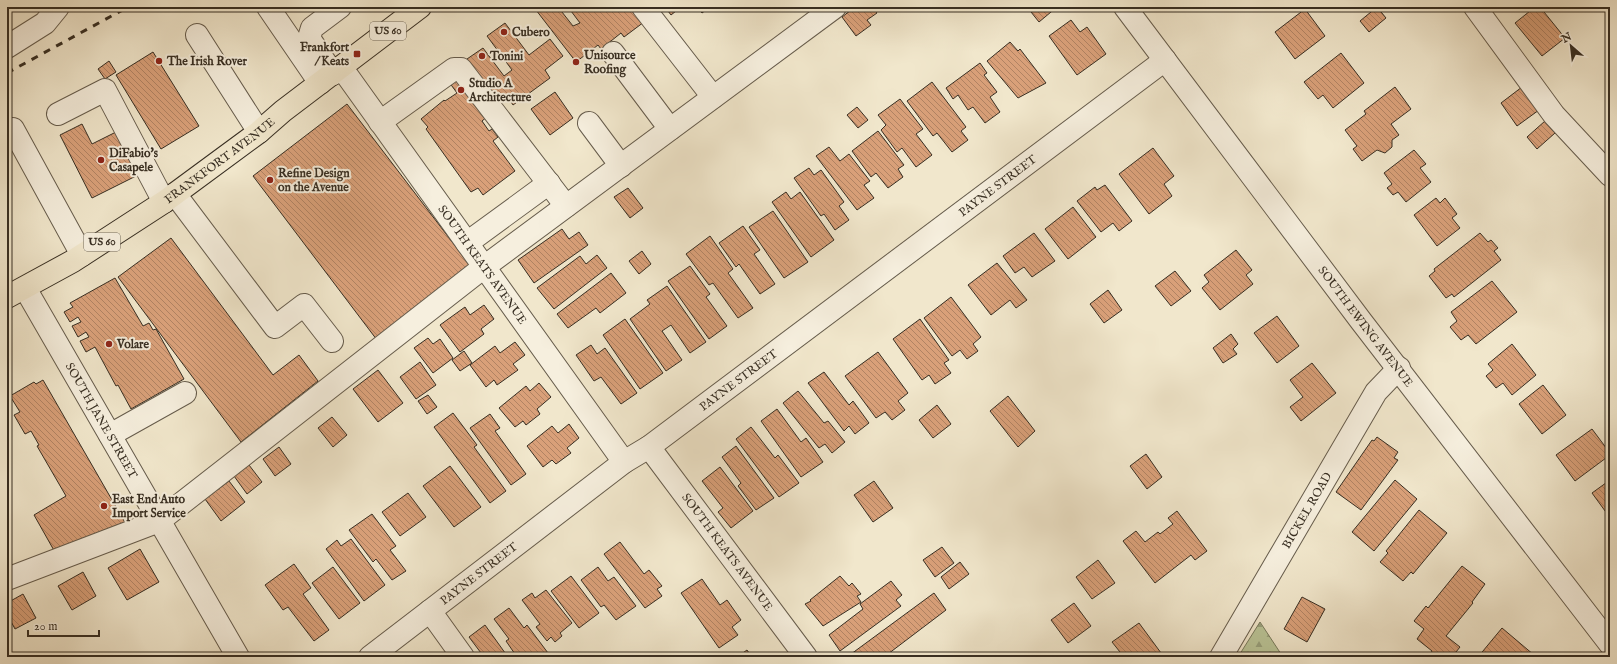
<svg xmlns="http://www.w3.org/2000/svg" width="1617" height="664" viewBox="0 0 1617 664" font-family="'IM FELL English',serif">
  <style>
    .forest { fill: url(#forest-firs); stroke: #787a5d }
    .building { fill: url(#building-back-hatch); stroke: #372e22 }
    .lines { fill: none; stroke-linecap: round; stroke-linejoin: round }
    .minor-casing { stroke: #665c4c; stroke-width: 24 }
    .major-casing { stroke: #372e22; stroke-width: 24 }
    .minor { stroke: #f6efde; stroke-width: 22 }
    .major { stroke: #f1e7cc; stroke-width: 22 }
    .rail { stroke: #372e22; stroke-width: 3; stroke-dasharray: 7 7; stroke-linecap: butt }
    .poi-dot { fill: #8f2418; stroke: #f6efde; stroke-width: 1.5 }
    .labels { text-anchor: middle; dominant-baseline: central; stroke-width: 4; stroke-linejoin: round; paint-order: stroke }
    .shield { fill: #f6efde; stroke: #70685a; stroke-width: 1 }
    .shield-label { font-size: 11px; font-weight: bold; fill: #372e22 }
    .poi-label { font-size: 12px; font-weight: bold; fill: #372e22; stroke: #f6efde; text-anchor: start }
    .street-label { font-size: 12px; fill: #372e22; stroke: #f6efde }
  </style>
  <defs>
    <pattern id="forest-firs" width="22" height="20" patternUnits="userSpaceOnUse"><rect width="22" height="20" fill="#bac598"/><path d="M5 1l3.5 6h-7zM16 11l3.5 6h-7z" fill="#98a07c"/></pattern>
    <pattern id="building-back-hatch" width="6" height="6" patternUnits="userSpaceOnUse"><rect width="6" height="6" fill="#d9a079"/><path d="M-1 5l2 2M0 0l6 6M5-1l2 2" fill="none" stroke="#b18363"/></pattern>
  </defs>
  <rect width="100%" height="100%" fill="#f1e7cc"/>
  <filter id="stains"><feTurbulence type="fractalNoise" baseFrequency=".005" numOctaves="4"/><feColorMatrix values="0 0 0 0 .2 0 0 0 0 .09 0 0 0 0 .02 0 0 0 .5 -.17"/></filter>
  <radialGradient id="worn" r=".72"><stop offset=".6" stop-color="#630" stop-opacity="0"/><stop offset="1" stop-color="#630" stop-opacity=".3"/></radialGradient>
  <path class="forest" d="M1260 622 1283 657H1238Z"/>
  <path class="building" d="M539 7H558L573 26 580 23 568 7H632L644 22 624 37 621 33 601 49 598 45 576 62 536 10Z
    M665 7H681L671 15Z
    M697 7H710L702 13Z
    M855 7H872L877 13 867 20 871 25 856 36 842 17Z
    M1027 7H1057L1039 22Z
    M1377 7 1386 18 1369 32 1360 21Z
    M1535 7H1540L1565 38 1542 56 1515 23Z
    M1305 9 1325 36 1295 59 1275 32Z
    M1071 20 1080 32 1087 27 1106 54 1077 75 1049 36Z
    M505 23 529 55 550 39 563 56 545 70 550 78 513 105 508 97 500 103 467 59 483 48 504 76 512 70 487 36Z
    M1010 42 1018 51 1020 49 1046 83 1018 98 987 61Z
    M153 52 199 126 161 149 116 75Z
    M1341 53 1364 83 1333 108 1323 95 1318 99 1304 82Z
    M109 61 116 72 105 79 98 69Z
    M980 63 987 73 984 75 997 92 990 97 1000 112 985 123 973 107 968 110 958 95 953 99 946 88Z
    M460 75 488 116 482 121 489 131 492 129 498 137 493 141 515 171 483 195 478 188 471 192 426 129 428 127 421 119 444 100 445 101 457 93 449 82Z
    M932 82 966 127 961 131 968 140 952 152 937 133 933 136 907 101Z
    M1395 87 1411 109 1391 124 1399 135 1392 140V147L1385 153 1377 150 1362 161 1353 149 1357 146 1345 130 1366 114 1364 111Z
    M1522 87 1539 110 1517 126 1501 103Z
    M555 92 573 118 550 135 531 109Z
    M900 99 923 129 916 134 932 155 916 167 902 148 897 152 881 130 886 125 878 115Z
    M347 104 472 268 377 340 253 176Z
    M857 107 868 120 858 128 847 115Z
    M1545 121 1555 133 1537 149 1527 137Z
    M82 124 92 144 116 132 138 175 92 198 60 135Z
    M878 131 904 165 898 169 903 177 888 188 876 173 871 177 852 151Z
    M829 147 840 161 849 154 870 181 864 185 874 198 857 210 816 156Z
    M1153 148 1174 176 1164 184 1172 196 1149 214 1119 174Z
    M1414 150 1426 164 1420 168 1431 182 1406 202 1398 192 1393 195 1387 188 1392 184 1384 173Z
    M809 168 814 175 821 170 844 202 839 206 849 220 835 230 824 214 821 216 794 178Z
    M1105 185 1132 221 1119 231 1113 223 1101 232 1077 201 1095 187 1097 190Z
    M628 188 643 208 630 218 614 197Z
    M786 192 791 199 800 192 834 240 811 257 772 202Z
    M1436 198 1440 203 1445 198 1457 214 1452 218 1460 228 1437 246 1414 215Z
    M1073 207 1096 237 1068 259 1045 229Z
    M773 211 808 262 784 278 749 227Z
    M743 226 760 250 754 254 775 284 760 294 739 264 736 267 719 243Z
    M562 229 569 239 579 232 588 245 534 283 518 260Z
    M1034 233 1055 261 1032 277 1024 267 1015 273 1003 256Z
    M1480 233 1488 242 1491 240 1498 248 1494 251 1501 260 1454 297 1452 294 1446 298 1429 276 1435 271 1434 269Z
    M710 236 733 269 728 273 753 308 738 318 713 283 709 285 686 254Z
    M171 238 273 375 299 355 318 381 241 442 118 277Z
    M1236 250 1252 270 1246 275 1253 284 1220 310 1202 288 1209 282 1204 275Z
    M642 251 651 264 639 274 629 261Z
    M597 255 607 268 554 309 537 288 580 256 586 264Z
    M997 263 1027 300 1016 308 1010 300 991 315 968 285Z
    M690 266 710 294 706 297 727 326 709 339 668 281Z
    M1175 271 1191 291 1171 306 1155 286Z
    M611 273 626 293 600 313 596 308 568 328 557 314Z
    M115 278 143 326 149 323 153 330 156 329 184 379 131 409 118 385 116 386 95 347 86 352 80 341 89 337 86 332 78 337 72 326 81 322 78 317 70 322 64 312 73 307 70 303Z
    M1492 281 1517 312 1476 344 1468 335 1461 340 1450 327 1457 321 1451 312Z
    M667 286 706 342 690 353 671 325 662 331 682 360 666 371 630 319 650 304 647 300Z
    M1108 290 1122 310 1104 323 1090 304Z
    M951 297 981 337 973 344 978 351 967 359 960 350 952 356 924 318Z
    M484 305 494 319 481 329 484 334 460 352 440 325 465 307 470 315Z
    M1277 316 1299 346 1277 363 1254 333Z
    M625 319 663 373 640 389 603 335Z
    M920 319 949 360 944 363 951 373 935 384 929 375 922 380 893 339Z
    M1231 334 1238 344 1233 349 1237 354 1223 363 1213 348Z
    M428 338 433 344 440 339 453 358 433 373 414 348Z
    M515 342 525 355 513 364 518 370 497 385 494 380 486 387 470 365 495 346 500 353Z
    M1512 344 1536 375 1512 395 1503 383 1496 388 1486 376 1493 370 1488 364Z
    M591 345 597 354 605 348 637 393 621 404 601 377 594 381 576 355Z
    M464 351 472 363 460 371 452 360Z
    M878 352 908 393 898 401 905 410 892 420 885 412 876 418 845 376Z
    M420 362 436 385 416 399 400 377Z
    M1312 363 1336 393 1301 421 1290 407 1303 397 1290 380Z
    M378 370 403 403 378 422 353 389Z
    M824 372 849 405 853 401 869 423 855 434 849 426 844 431 808 383Z
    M43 380 127 526 56 554 34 515 66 496 37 446 39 445 31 431 25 434 14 415 20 412 10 396 34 382 36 384Z
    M539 383 551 397 537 409 540 414 526 425 523 421 515 427 499 408 526 386 530 391Z
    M1543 385 1566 415 1542 434 1519 404Z
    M798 391 824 423 828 421 845 442 832 453 825 444 819 448 783 403Z
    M428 395 437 407 427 414 418 401Z
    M1008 396 1035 431 1018 447 990 411Z
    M937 405 951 424 933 438 919 420Z
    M777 409 801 442 806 438 823 462 801 477 761 421Z
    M453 413 477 445 474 447 506 491 490 503 434 427Z
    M490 414 500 428 495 431 526 474 511 485 470 428Z
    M332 417 347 435 333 447 318 428Z
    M569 424 579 438 567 448 571 453 556 464 552 460 543 467 527 446 552 426 558 433Z
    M751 427 775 458 778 455 799 483 779 497 736 439Z
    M1592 429 1610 453V455L1575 481 1556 455Z
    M1377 437 1398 452 1394 458 1398 460 1361 510 1336 492 1372 440 1374 441Z
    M736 446 774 498 756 510 738 486 741 483 722 457Z
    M279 447 291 464 275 476 263 459Z
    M1146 454 1162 477 1147 489 1130 466Z
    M249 465 262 482 247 494 234 476Z
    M450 466 481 507 454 527 423 486Z
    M720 467 753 511 731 528 718 512 723 508 702 481Z
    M1395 480 1417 499 1374 551 1352 532Z
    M1610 480V513L1608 515 1592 493Z
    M229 481 245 502 221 521 205 499Z
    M874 481 893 508 873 522 854 495Z
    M408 493 426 517 400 536 382 512Z
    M1419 510 1447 533 1413 574 1411 572 1403 581 1380 562 1388 553 1386 551Z
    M1177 511 1207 551 1195 560 1191 555 1155 583 1123 541 1136 531 1145 542 1158 532 1160 534 1173 524 1168 518Z
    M372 514 396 546 390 550 406 571 392 580 376 559 373 562 349 530Z
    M351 539 385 585 364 601 326 549 337 540 341 546Z
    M620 542 644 574 649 570 662 586 657 589 662 596 645 608 604 554Z
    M942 547 954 563 935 577 923 560Z
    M140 549 159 582 127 600 108 568Z
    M1098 560 1115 583 1092 599 1076 577Z
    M960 562 969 574 949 589 941 577Z
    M294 564 311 588 303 594 329 630 314 641 288 607 283 610 265 585Z
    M1462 566 1485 584 1472 602 1473 603 1446 636 1460 647 1452 657H1436L1431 653 1432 651 1417 639 1424 629 1414 621 1426 606 1428 608Z
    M333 567 360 603 339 619 312 583Z
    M598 567 608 581 614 577 636 606 616 620 604 605 601 607 581 580Z
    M83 572 96 596 72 610 58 586Z
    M571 576 599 613 579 628 551 591Z
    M840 576 849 586 852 583 861 594 857 596 861 602 823 626 805 604 811 601 810 600Z
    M702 579 720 605 727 600 741 620 732 627 738 635 719 648 681 593Z
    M891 581 902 595 896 600 901 606 840 651 829 635 863 609 860 604Z
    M546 590 572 623 560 633 562 636 555 642 551 637 547 641 536 627 540 624 522 600 532 593 535 598Z
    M934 593 946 610 884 657H847Z
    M23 594 36 618 15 629 7 614V603Z
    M1302 597 1325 609 1307 642 1284 629Z
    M1074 603 1091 626 1068 643 1051 620Z
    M509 608 524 628 527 625 551 657H517L506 641 509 639 494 619Z
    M1139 623 1164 657H1124L1112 642Z
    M485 625 508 657H484L469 637Z
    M1502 628 1534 655 1533 657H1478Z
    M747 650 752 657H737Z"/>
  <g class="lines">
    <g class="minor-casing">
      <g id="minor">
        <path d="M268 7 320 83"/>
        <path d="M643 7 713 97"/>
        <path id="s1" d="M1125 7 1361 321 1610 644"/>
        <path d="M1475 7 1554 115 1610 175"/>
        <path d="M197 35 259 132"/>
        <path d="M7 47 45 23 58 7"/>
        <path d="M613 53 670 129"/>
        <path id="s2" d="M341 67 624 462"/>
        <path d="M333 74 309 38 312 28 340 7"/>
        <path d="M58 114 105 90 164 202"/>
        <path d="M380 122 454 69H461L566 206"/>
        <path d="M589 123 621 166"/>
        <path d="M7 133 13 129 82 255"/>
        <path d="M175 194 275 327 304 305 332 341"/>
        <path d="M467 243 549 183"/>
        <path id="s3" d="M25 288 238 657"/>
        <path d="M110 435 185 393"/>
        <path id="s4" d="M649 447 806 657"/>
        <path d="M7 579 159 521 484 267 835 7"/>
        <path d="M430 611 463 657"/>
        <path id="s5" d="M370 657 624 462 649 447 1165 60"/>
        <path id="s6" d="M1221 657 1376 392 1399 368"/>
      </g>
    </g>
    <g class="major-casing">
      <g id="major">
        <path id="s7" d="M7 297 73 261 164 202 259 132 283 111 420 7"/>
      </g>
    </g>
    <use href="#minor" class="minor"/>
    <use href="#major" class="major"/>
    <path class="rail" d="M7 73 128 7"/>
  </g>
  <g class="poi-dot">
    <circle cx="504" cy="32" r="4"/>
    <rect x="353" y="50" width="8" height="8" rx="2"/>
    <circle cx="482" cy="56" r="4"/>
    <circle cx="159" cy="61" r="4"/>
    <circle cx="576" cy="62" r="4"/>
    <circle cx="461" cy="90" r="4"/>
    <circle cx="101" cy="160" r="4"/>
    <circle cx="270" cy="180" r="4"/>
    <circle cx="109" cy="344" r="4"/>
    <circle cx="104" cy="506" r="4"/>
  </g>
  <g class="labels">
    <g class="shield">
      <rect x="370" y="22" width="36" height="18" rx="3"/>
      <rect x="84" y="233" width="36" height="18" rx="3"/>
    </g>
    <g class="shield-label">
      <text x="388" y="31">US 60</text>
      <text x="102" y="242">US 60</text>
    </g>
    <g class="poi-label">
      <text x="512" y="32">Cubero</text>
      <text x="349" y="47" text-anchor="end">Frankfort<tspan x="349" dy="14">/ Keats</tspan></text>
      <text x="584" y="55">Unisource<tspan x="584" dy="14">Roofing</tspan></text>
      <text x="490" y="56">Tonini</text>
      <text x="167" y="61">The Irish Rover</text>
      <text x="469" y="83">Studio A<tspan x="469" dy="14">Architecture</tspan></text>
      <text x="109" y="153">DiFabio's<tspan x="109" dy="14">Casapele</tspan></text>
      <text x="278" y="173">Refine Design<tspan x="278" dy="14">on the Avenue</tspan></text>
      <text x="117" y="344">Volare</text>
      <text x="112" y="499">East End Auto<tspan x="112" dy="14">Import Service</tspan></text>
    </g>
    <g class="street-label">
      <text stroke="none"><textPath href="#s7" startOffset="253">FRANKFORT AVENUE</textPath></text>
      <text stroke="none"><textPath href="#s5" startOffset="785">PAYNE STREET</textPath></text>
      <text stroke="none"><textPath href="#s2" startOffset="243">SOUTH KEATS AVENUE</textPath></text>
      <text stroke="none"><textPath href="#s1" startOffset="400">SOUTH EWING AVENUE</textPath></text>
      <text stroke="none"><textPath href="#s5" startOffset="461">PAYNE STREET</textPath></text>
      <text stroke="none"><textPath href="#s3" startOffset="153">SOUTH JANE STREET</textPath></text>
      <text stroke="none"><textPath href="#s6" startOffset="170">BICKEL ROAD</textPath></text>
      <text stroke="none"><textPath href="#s4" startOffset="131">SOUTH KEATS AVENUE</textPath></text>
      <text stroke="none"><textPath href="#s5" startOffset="137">PAYNE STREET</textPath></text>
    </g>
  </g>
  <rect width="1617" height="664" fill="none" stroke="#f1e7cc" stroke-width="24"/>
  <rect x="8" y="8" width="1601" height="648" fill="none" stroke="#372e22" stroke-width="2"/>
  <rect x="12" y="12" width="1593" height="640" fill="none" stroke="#372e22"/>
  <g transform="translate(1571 46) rotate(332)" stroke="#f6efde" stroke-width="3" paint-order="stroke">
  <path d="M0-3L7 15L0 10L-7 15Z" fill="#372e22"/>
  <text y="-6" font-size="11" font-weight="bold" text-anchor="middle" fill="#372e22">N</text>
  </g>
  <path d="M28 630v6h71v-6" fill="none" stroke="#372e22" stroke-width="2"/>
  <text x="34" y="630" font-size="12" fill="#372e22" stroke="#f6efde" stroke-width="3" paint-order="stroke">20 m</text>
  <rect width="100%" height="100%" filter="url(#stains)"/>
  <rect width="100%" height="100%" fill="url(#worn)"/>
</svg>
